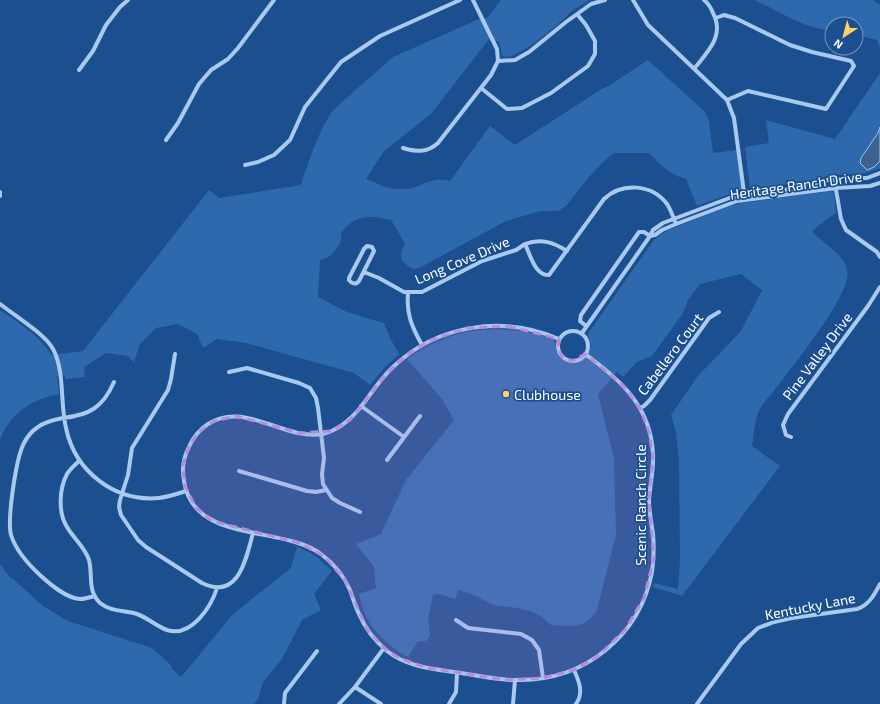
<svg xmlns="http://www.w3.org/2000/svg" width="880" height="704" viewBox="0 0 880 704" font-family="'Exo 2',sans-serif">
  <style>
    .green { fill: #2e69ad }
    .water { fill: #3c6290; stroke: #9cc4f0 }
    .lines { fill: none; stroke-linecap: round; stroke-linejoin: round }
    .street { stroke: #a9c9ee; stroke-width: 4 }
    .marked { fill: #b68bdc; fill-opacity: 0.2; stroke: #b68bdc; stroke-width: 3; stroke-dasharray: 8 5; stroke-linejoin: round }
    .poi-dot { fill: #ffd166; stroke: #1b4f8f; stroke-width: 1.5 }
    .labels { text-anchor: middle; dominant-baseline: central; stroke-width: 3.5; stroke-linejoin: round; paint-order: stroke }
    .street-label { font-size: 14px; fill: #fff; stroke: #1b4f8f }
    .poi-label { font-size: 14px; fill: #fff; stroke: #1b4f8f; text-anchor: start }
  </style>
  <rect width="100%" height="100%" fill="#1b4f8f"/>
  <path class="green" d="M501 0H590L573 10 555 27 532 45 512 56 505 57 502 55 499 42 489 39 431 114 384 151 366 179C379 184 390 191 405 189 421 188 432 175 450 181L490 126 515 145 600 90 610 85 648 60 705 112 709 121 713 153 737 150 742 189 740 191 730 194 697 206 686 179C670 175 660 164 649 153H614L606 159 589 177 566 206 558 211H540L506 221 421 267 414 269C401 263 397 258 405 244L391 220C384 219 374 216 366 217 357 219 345 224 341 234 340 238 342 235 341 240 338 249 330 259 320 260L318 297 347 312 384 323 390 338 399 354 384 368 370 385 354 373 246 343 217 339 203 348 197 334 178 324 156 328 140 344 134 362 128 356 106 353 84 367 85 377 65 379V375L57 376 59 394C32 399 10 413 0 440V310C18 323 40 335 51 355L83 351 209 190 219 198 301 185C308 162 319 130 333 110L393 57 479 19 487 18Z
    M755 0H873L880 5V48L877 40 856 35V24H832V31C804 28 780 12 755 0Z
    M880 73V168L863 174 831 175 805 182 750 189 745 147 769 143 766 120 835 139Z
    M830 191 834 193 836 213 818 226 812 231C823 245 842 251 847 269 854 293 790 369 774 391 769 397 761 405 758 413 754 423 754 436 752 446L780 466 682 596 653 587 654 583 678 589 680 559 679 462 676 432 671 415 698 376 741 331 762 290 741 274 700 284 688 300 683 313 652 356 637 362 623 377 617 372 598 394 614 459 616 535 597 610 591 618 582 624 572 626 551 625 542 617 531 611 518 608 493 605 478 597 460 590 458 591 455 599 440 594 433 595 428 620 430 635 426 641H418L408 657C383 644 364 623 359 594L376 588 374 567 356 544 381 534 406 480 454 420 442 399 407 359C453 326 499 322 552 339L554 340C556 346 555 351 559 356 571 371 586 360 591 346L588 335 589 332 649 247 654 240 668 230 730 206 741 203Z
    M297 546 317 557 332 571 314 594 321 610 302 620 282 659 263 682 258 699 253 704H0V564L11 579 12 578 43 606 68 621 152 648 172 666 171 668 181 677 234 613 291 568Z"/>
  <path class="water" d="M880 127V161L874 167 867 170 860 163 861 158 878 133Z"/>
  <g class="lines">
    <path class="street" d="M633 0 648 25 727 100 734 118 745 200
      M716 18 724 15 735 18 790 45 812 52 851 61 854 66 826 109 748 91 727 100
      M498 61 515 60 529 52 566 22 591 4 605 0
      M694 69C708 51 725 36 713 13 711 8 709 4 704 0
      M79 70 93 51 106 25 120 7 128 0
      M481 88 507 109 522 108 551 93 588 66 595 54V41L586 25 577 14
      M166 140 178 123 199 84 211 70 228 59 238 48 274 0
      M403 148C416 152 427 153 438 143L491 75 498 61 497 49 473 0
      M245 165 258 162 274 155 290 140 305 107 341 62 380 36 460 0
      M834 178 841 219 846 230 877 252 880 257
      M0 192V196
      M650 236 655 235 662 230 676 224 737 201 836 188 870 186 880 183
      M525 244C540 238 553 242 567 251
      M367 246 372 247 374 251 359 281C356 285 352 284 349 280V278L364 249Z
      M364 272 379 278 404 292H422L482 261 516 250 525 244C530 254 535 276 549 275L604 199C622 182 652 184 667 204 671 210 673 217 676 224
      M408 293C406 314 412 327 422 345
      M0 304C14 315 45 334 53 349 65 371 60 404 66 428 75 471 114 502 159 498 168 497 177 494 186 491
      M586 326 580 321 581 315 639 232H644L650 236
      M558 346a15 15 0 1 1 30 0a15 15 0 1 1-30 0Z
      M582 333 650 236 653 230 663 223 732 197 805 187 834 178H867L880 173
      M559 339C503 315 438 324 393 367 380 379 371 394 360 408 350 420 339 430 323 434 284 441 245 400 208 424 199 430 192 439 188 449 183 459 182 470 184 481 193 544 282 525 321 554 333 563 344 576 350 590 353 598 355 606 359 614 365 628 375 641 387 651 408 668 436 669 461 673 481 676 501 681 520 680 585 680 640 636 652 572 654 559 654 546 653 533 651 522 649 511 649 500 650 484 654 469 653 454 651 407 621 380 585 354
      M175 354 171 379 168 390 132 448 128 475 120 500 119 507 121 515 138 540 146 547 202 583C239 601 246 558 253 533
      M229 372 247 368 299 383 310 388 316 398 318 408 324 458 322 474 323 484 332 498 340 503 360 512
      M361 406 404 437
      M640 408 644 406 650 400 709 318 719 312
      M791 437 786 435 783 425 788 414 868 306 880 287
      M387 460 420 416
      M79 461C75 465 70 469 67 474 59 489 58 513 67 527 74 539 85 547 89 560 93 575 87 591 100 603 111 612 124 610 137 614 148 618 156 626 167 630 191 638 211 607 217 588
      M239 471 307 491 316 492 326 490
      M95 596C90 597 85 599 80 599 66 598 51 585 41 576 29 565 16 551 11 535 7 519 16 458 24 443 27 437 32 431 38 427 46 421 54 420 63 418 90 415 103 407 114 382
      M456 620 468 628 521 634 532 640 539 650 543 678
      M574 670C579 681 584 693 576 704
      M355 687 381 704
      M284 704 285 693 317 651
      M339 704 355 687 384 648
      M449 704 456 692 457 673
      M513 704 515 680
      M697 704 741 644 758 628 774 622 792 618 857 609C869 605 874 595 880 584"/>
  </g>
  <path class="marked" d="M508 326 559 339 558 349 563 358 572 361 585 354 621 383 640 408 649 432 653 457 649 500 654 558 644 598 625 630 597 657 574 670 543 678 506 680 427 668 399 658 384 648 367 629 345 580 324 556 299 543 212 521 196 508 184 484 183 464 189 446 199 432 214 421 236 416 300 433 331 431 350 420 386 374 405 356 431 340 467 328Z"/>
  <circle class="poi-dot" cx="506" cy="394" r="4"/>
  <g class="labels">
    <g class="street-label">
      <text transform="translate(796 185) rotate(-8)">Heritage Ranch Drive</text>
      <text transform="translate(462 260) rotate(-23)">Long Cove Drive</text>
      <text transform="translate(670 354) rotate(-53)">Cabellero Court</text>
      <text transform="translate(817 356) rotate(-53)">Pine Valley Drive</text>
      <text transform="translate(640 505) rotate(-90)">Scenic Ranch Circle</text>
      <text transform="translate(810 606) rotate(-11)">Kentucky Lane</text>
    </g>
    <g class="poi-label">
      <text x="514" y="394">Clubhouse</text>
    </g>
  </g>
  <g transform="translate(844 36) rotate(216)"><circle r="19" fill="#1b4f8f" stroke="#7695bc"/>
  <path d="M0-3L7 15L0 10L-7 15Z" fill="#ffd166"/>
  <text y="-6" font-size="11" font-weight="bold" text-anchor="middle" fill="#ffffff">N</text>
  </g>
</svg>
